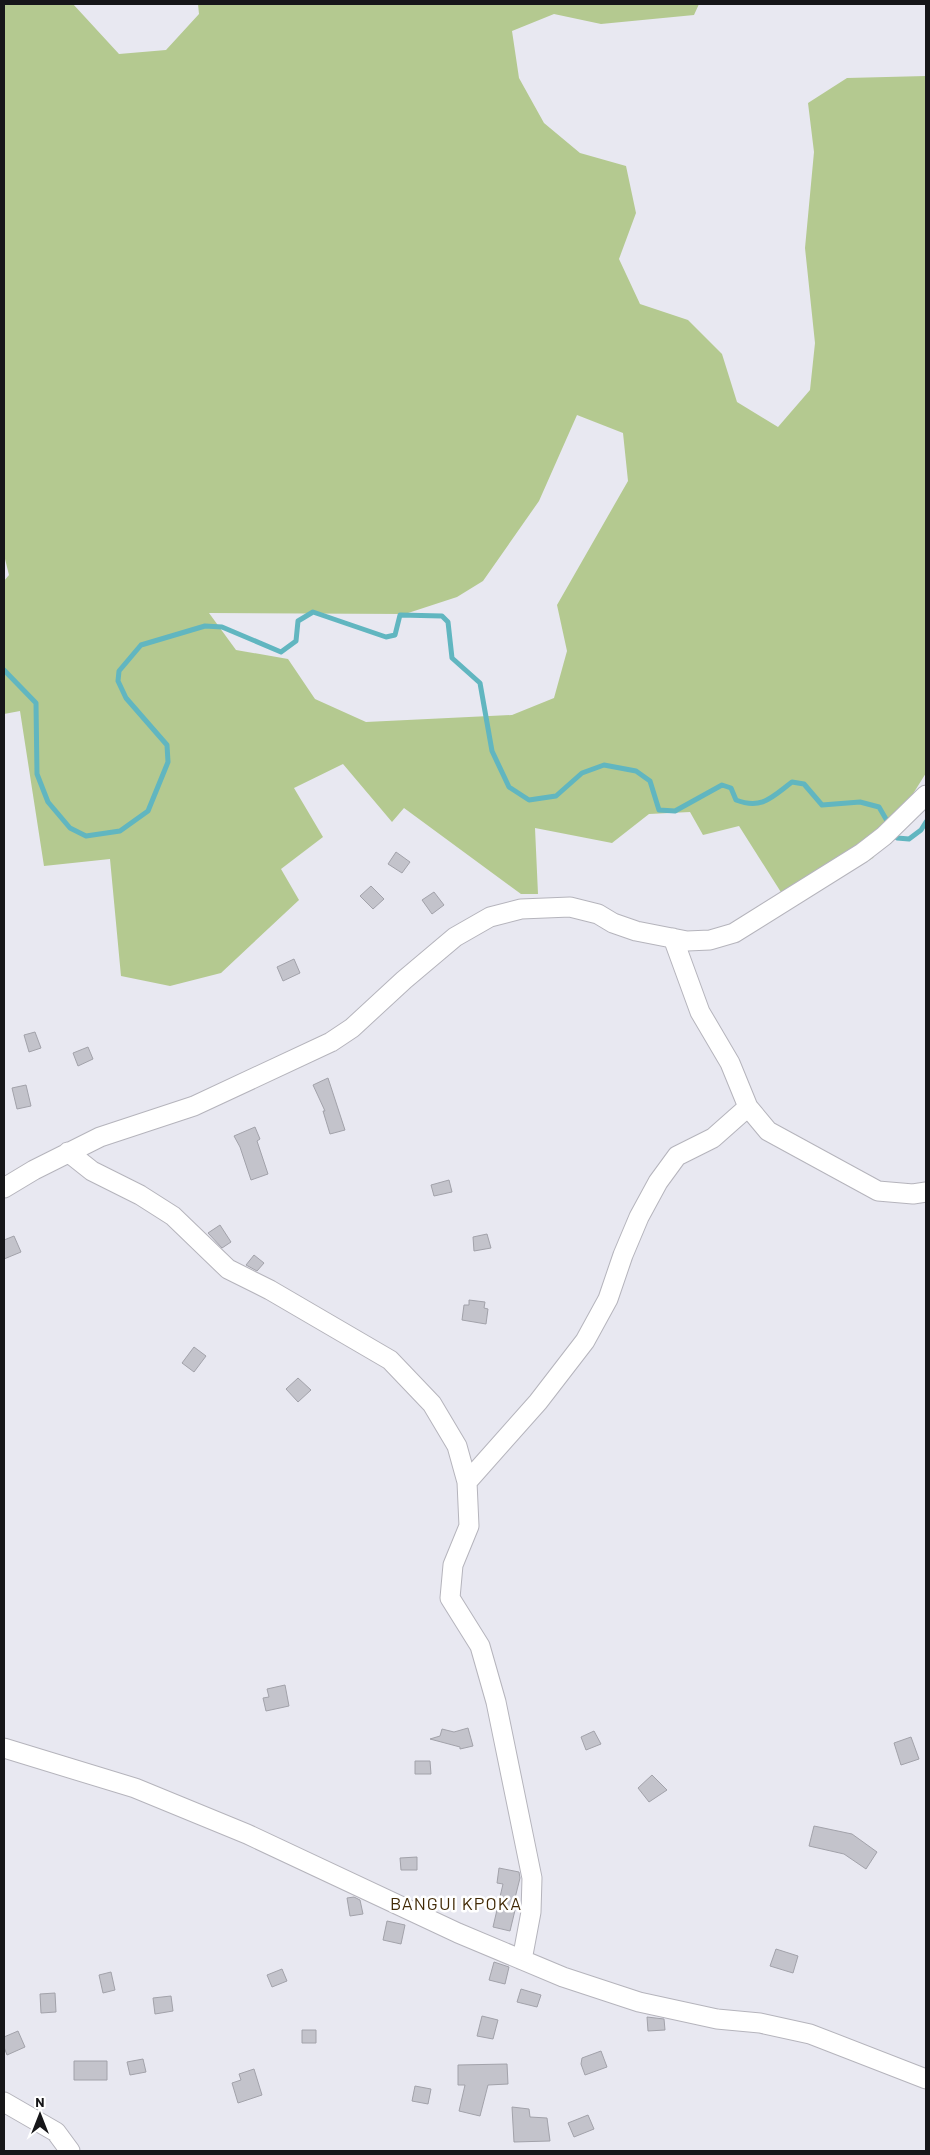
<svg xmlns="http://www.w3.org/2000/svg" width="930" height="2155" viewBox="0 0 930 2155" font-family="Barlow,sans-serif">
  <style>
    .green { fill: #b4c990; fill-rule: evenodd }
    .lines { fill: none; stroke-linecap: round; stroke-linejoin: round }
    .stream { stroke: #61b6c0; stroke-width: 5 }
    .building { fill: #c3c3cb; stroke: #a2a2aa }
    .minor-casing { stroke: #b5b4bc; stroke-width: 21 }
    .minor { stroke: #fff; stroke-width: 19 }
    .labels { text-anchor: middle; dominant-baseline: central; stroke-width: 5; stroke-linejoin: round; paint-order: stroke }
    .quarter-label { font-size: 18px; letter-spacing: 1px; fill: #412905; stroke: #fff }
  </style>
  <rect width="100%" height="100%" fill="#e8e8f1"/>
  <path class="green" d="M4 4H73L119 54 166 50 199 14 198 4H699L694 15 601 24 554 14 512 31 519 78 544 123 580 153 626 166 636 213 619 259 640 304 688 320 722 354 737 402 778 427 810 390 815 343 805 248 814 152 808 103 847 78 926 76V773L873 858 791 908 739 826 703 835 690 812 649 814 612 843 535 828 538 894H521L404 808 392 822 343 764 294 788 323 837 281 869 299 900 221 973 170 986 121 976 110 859 44 866 20 711 4 714V581L9 575 4 555ZM577 415 623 433 628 481 557 605 567 651 554 698 512 715 366 722 315 699 288 659 236 650 209 613 405 614 457 597 483 581 539 501Z"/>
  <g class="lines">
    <path class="stream" d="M4 670 36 703 37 774 48 802 70 828 86 836 120 831 148 811 168 762 167 745 126 698 118 681 119 671 141 645 205 626 222 627 281 652 296 641 298 621 313 612 386 637 395 635 400 615 442 616 448 622 452 658 480 683 492 751 509 787 529 800 556 796 582 773 604 765 636 771 650 781 659 810 675 811 722 785 731 788 736 800C762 810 772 797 792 782L804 784 822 805 860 802 879 807 897 838 909 839 921 830 926 822"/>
  </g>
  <path class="building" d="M396 852 410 862 402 873 388 864Z
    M371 886 384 899 373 909 360 896Z
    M434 892 444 905 432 914 422 900Z
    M294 959 300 973 283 981 277 967Z
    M35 1032 41 1048 29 1052 24 1035Z
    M88 1047 93 1059 78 1066 73 1053Z
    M328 1078 345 1130 330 1134 323 1111H325L313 1085Z
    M26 1085 31 1106 17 1109 12 1088Z
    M255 1127 260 1139 257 1141 268 1174 251 1180 240 1147 234 1136Z
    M449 1180 452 1192 434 1196 431 1185Z
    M220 1225 231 1242 222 1248 208 1233Z
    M487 1234 491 1248 474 1251 473 1237Z
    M14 1236 21 1252 4 1259V1240Z
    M254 1255 264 1263 257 1271 246 1265Z
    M469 1300 485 1302 484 1308 488 1309 486 1324 462 1320 464 1305H469Z
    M194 1347 206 1356 194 1372 182 1363Z
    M298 1378 311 1390 298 1402 286 1389Z
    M285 1685 289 1706 266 1711 263 1698 269 1697 267 1689Z
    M468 1728 473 1746 460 1749V1747L430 1739 440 1736 442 1729 454 1732Z
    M594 1731 601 1744 586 1750 581 1737Z
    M911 1737 919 1759 901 1765 894 1743Z
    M415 1761H430L431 1774H415Z
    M652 1775 667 1790 649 1802 638 1788Z
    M814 1826 852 1834 877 1852 866 1869 844 1854 809 1846Z
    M417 1857V1870H401L400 1858Z
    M499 1868 519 1872 520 1878 514 1902H517L510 1931 493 1927 503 1884 497 1883Z
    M354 1897 360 1900 363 1914 350 1916 347 1898Z
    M387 1921 405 1925 401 1944 383 1940Z
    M776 1949 798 1956 793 1973 770 1966Z
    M494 1962 509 1967 505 1984 489 1980Z
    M282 1969 287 1981 272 1987 267 1975Z
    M111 1972 115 1990 103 1993 99 1975Z
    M521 1989 541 1995 537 2007 517 2002Z
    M55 1993 56 2012 41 2013 40 1994Z
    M171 1996 173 2011 155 2014 153 1998Z
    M482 2016 498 2020 493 2039 477 2036Z
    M647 2017 664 2019 665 2030 648 2031Z
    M302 2030H316V2043H302Z
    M18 2031 25 2047 7 2055 4 2047V2037Z
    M601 2051 607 2067 585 2075 581 2064 582 2058Z
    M143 2059 146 2072 130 2075 127 2062Z
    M74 2061H107V2080H74Z
    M507 2064 508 2084 488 2085 480 2116 459 2111 465 2085H458V2065Z
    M254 2069 262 2095 238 2103 232 2083 241 2080 239 2074Z
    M415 2086 431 2089 428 2104 412 2101Z
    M512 2107 529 2109 530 2117 547 2118 550 2141 514 2142Z
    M588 2115 594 2129 574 2137 568 2123Z"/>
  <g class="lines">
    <g class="minor-casing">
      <path id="minor" d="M673 938 700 1012 730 1063 748 1107 768 1131 878 1191 913 1194 926 1192
        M68 1152 92 1171 140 1195 173 1216 228 1269 270 1290 390 1360 432 1404 457 1446 467 1482 469 1526 453 1565 450 1598 480 1646 496 1702 532 1878 531 1912 522 1960
        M4 1188 34 1170 100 1137 194 1106 331 1042 352 1028 404 980 455 937 490 917 521 909 570 907 598 914 613 923 636 931 687 941 710 940 734 933 862 853 884 836 926 795
        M467 1482 538 1402 585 1341 608 1299 623 1255 639 1217 658 1182 677 1156 713 1138 748 1107
        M4 1748 135 1788 247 1834 458 1933 563 1977 639 2002 717 2019 760 2023 810 2034 926 2079
        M4 2102 56 2132 70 2151"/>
    </g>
    <use href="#minor" class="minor"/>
  </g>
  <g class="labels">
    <g class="quarter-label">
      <text x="456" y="1903">BANGUI KPOKA</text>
    </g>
  </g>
  <rect width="930" height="2155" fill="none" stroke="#161619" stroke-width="10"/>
  <g transform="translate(40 2115)" stroke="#ffffff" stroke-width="4" paint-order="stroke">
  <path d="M0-4L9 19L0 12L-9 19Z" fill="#161619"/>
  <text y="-8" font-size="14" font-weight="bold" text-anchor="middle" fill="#161619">N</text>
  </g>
</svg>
